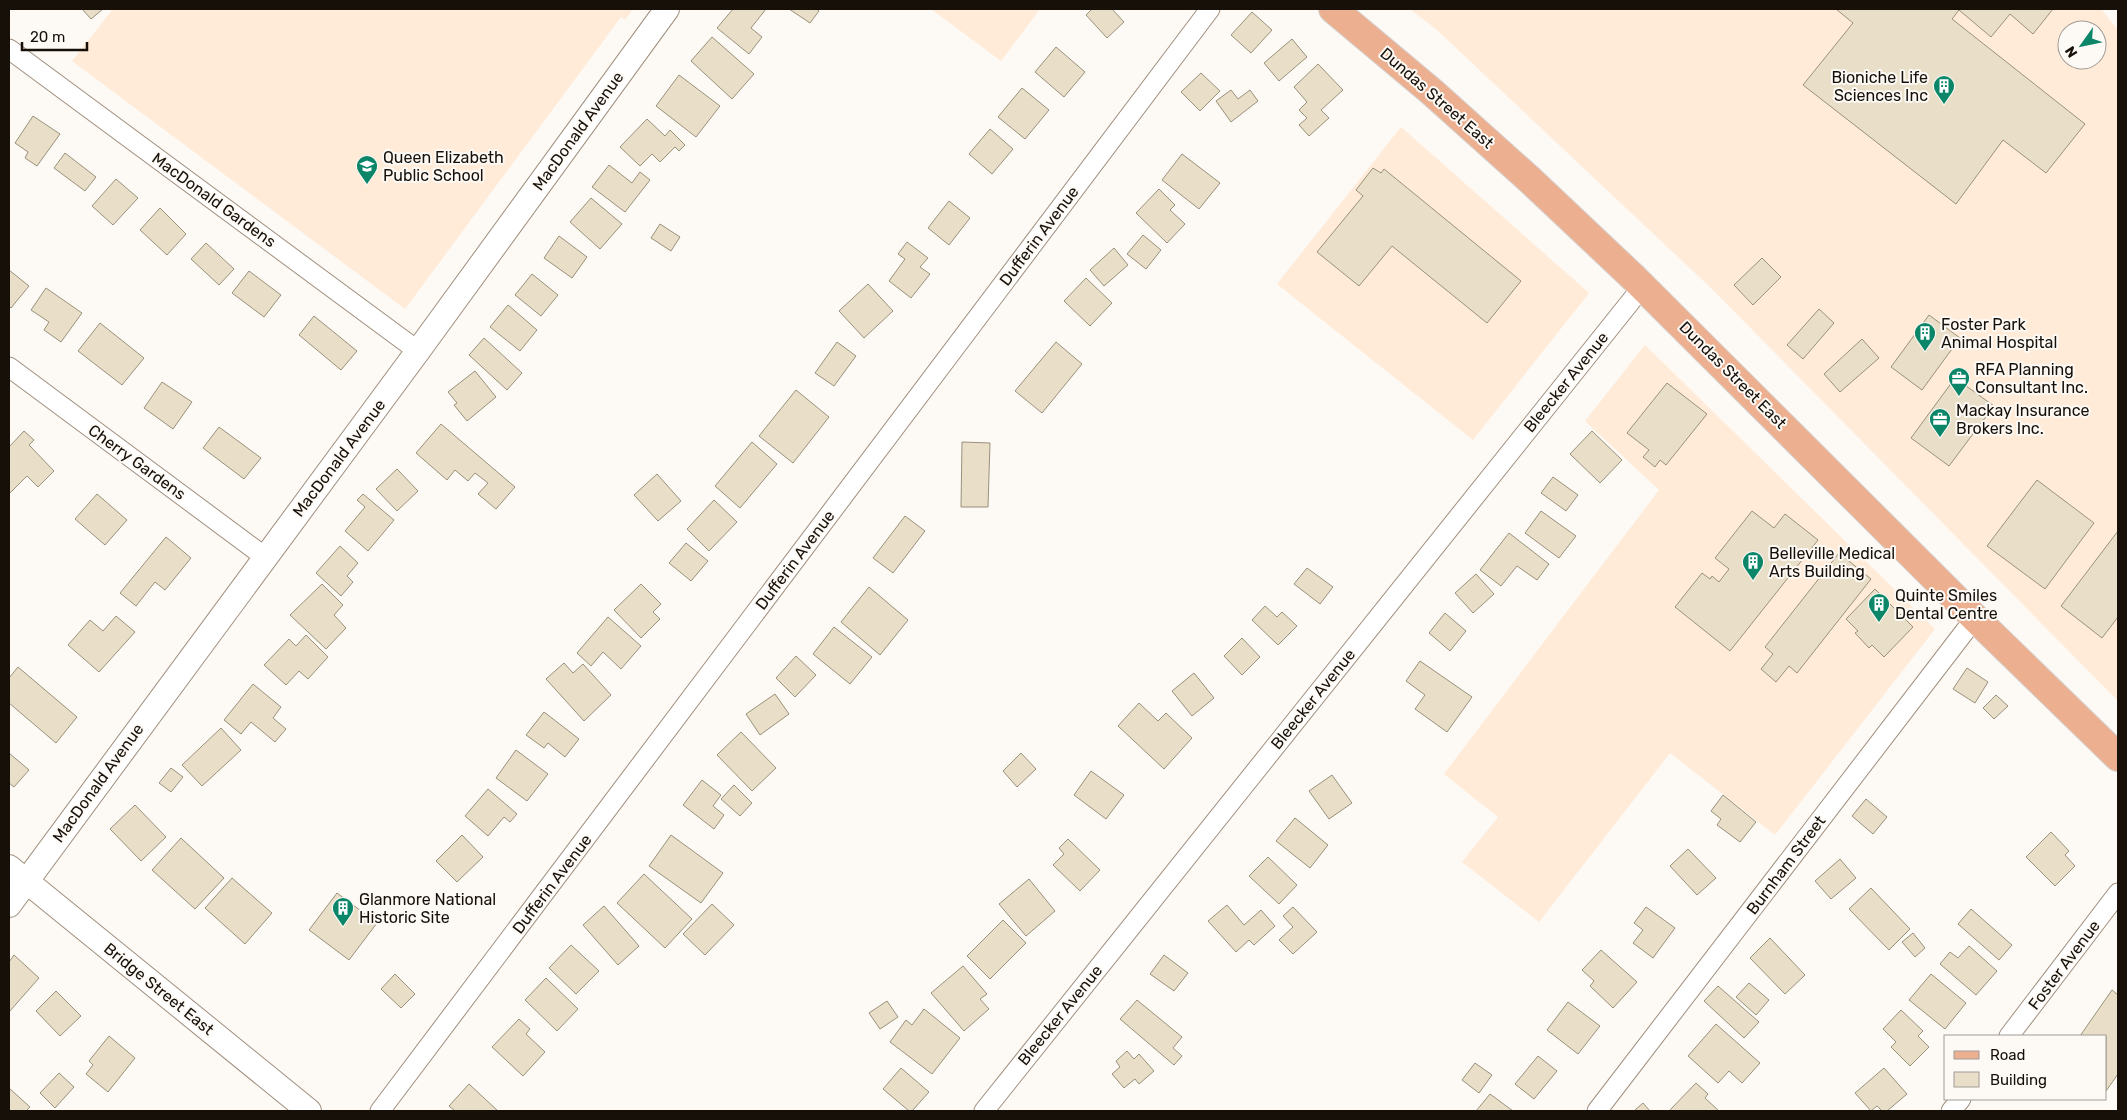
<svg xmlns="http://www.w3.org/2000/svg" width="2127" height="1120" viewBox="0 0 2127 1120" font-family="Rubik,sans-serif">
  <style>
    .built { fill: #ffebd7; fill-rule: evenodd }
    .building { fill: #e9dfc8; stroke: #9a917b }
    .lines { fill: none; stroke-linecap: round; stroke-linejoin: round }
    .minor-casing { stroke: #a08f7d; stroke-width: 21 }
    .tertiary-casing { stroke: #a08f7d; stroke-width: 26 }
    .primary-casing { stroke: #d5d4d3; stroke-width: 30 }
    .minor { stroke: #fff; stroke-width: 19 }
    .tertiary { stroke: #fff; stroke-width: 24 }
    .primary { stroke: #ecb091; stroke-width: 28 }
    .labels { text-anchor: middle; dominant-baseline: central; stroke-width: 4; stroke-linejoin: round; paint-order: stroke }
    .poi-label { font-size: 16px; fill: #161009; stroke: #fdf9f5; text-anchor: start }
    .street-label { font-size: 16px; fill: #161009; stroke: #fdf9f5 }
  </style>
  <rect width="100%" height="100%" fill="#fdf9f5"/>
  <path class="built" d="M113 9H633L625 20 621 17 405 309 72 61Z
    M931 9H1040L1001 61Z
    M1410 9H2101L2118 30V701L1711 288 1437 30ZM2067 30H2097V60H2067Z
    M1401 127 1589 293 1473 440 1277 284Z
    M1645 345 1935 629 1775 835 1670 753 1539 922 1462 862 1498 817 1444 774 1659 490 1585 421Z"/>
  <path class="building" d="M82 9H103L91 19Z
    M733 9H766L751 28 762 37 749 54 717 28Z
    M789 9H816L819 11 810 23Z
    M1092 9H1112L1124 22 1107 38 1086 15Z
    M1836 9H2053L2033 34 2010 14 1991 37 1959 10 1952 19 2085 124 2046 173 2003 140 1956 204 1803 85 1853 23Z
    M1252 12 1272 30 1251 53 1231 35Z
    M712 37 754 74 732 99 691 61Z
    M1292 39 1307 57 1279 81 1264 63Z
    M1056 47 1085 72 1064 97 1035 72Z
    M1318 64 1343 90 1321 110 1329 118 1309 136 1299 125 1307 118 1299 110 1307 102 1294 87Z
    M1201 73 1220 91 1200 111 1181 92Z
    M679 75 720 106 696 137 656 106Z
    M1022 88 1049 110 1025 139 998 117Z
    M1231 90 1238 99 1250 90 1258 101 1231 122 1216 101Z
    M33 116 60 134 37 166 25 158 28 152 15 143Z
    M647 119 665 136 670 130 685 145 679 151 675 147 660 162 652 154 640 166 620 147Z
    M990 129 1013 149 992 174 969 154Z
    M65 153 96 177 85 191 54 168Z
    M1182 154 1220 183 1199 209 1162 180Z
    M609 165 632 183 640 172 650 180 625 212 592 187Z
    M1373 168 1381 173 1384 169 1521 281 1487 323 1392 246 1359 286 1317 252 1363 196 1356 190Z
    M116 179 138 198 113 225 92 206Z
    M1159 189 1175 205 1170 210 1185 224 1167 243 1136 213Z
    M591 198 622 224 600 249 570 222Z
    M949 201 970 218 949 245 928 228Z
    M160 208 186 234 167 255 140 230Z
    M660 224 680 237 671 251 651 238Z
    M1143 235 1161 250 1146 269 1127 254Z
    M559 236 587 257 572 278 544 258Z
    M907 242 928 258 920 267 930 274 911 298 889 281 905 259 898 254Z
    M206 243 234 269 219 285 191 259Z
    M1114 248 1128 265 1104 286 1090 270Z
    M1762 258 1781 277 1753 305 1734 285Z
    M9 270 29 286 11 308 9 306Z
    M249 271 281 295 264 317 232 293Z
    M532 274 558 295 541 316 515 295Z
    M1086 278 1112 303 1090 326 1064 301Z
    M868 284 893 311 864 338 839 311Z
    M46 288 82 313 61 342 44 330 49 322 31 310Z
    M508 305 537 330 520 351 490 327Z
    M1819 309 1834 323 1803 359 1787 345Z
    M1929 315 1960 338 1922 390 1891 367Z
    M314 316 357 351 341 370 299 335Z
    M100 323 144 358 122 385 78 351Z
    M484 338 522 373 507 390 469 355Z
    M1862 339 1879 358 1840 392 1824 374Z
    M837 342 856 356 834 386 815 373Z
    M1056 342 1082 364 1042 413 1015 391Z
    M475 371 496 397 467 421 454 405 457 403 448 392Z
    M1955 378 1994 406 1949 466 1911 438Z
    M162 382 192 402 173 429 144 408Z
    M1667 383 1707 414 1666 465 1660 460 1655 467 1643 457 1649 450 1627 433Z
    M796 390 829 417 793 463 759 436Z
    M441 424 515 487 496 509 478 494 488 483 475 473 468 481 455 470 447 480 416 453Z
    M219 427 261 458 244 479 203 448Z
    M24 431 34 440 29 445 54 471 38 487 27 476 9 494V447Z
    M1592 431 1622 460 1600 483 1570 454Z
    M752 442 777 464 740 508 715 486Z
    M962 442 990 443 988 507H961Z
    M397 469 418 491 397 511 376 489Z
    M657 474 681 501 658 521 634 495Z
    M1553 477 1578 495 1566 511 1541 493Z
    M2037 480 2094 523 2045 589 1987 546Z
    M97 494 127 520 105 545 75 519Z
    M363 494 394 520 368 551 345 531 365 507 357 500Z
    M714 500 737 522 709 551 687 529Z
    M1541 511 1576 536 1559 558 1525 533Z
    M1752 511 1774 528 1785 514 1818 540 1730 651 1675 607 1702 573 1710 579 1712 576 1719 582 1729 569 1715 558Z
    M905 516 925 531 893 573 873 558Z
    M2118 531V617L2102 638 2061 606Z
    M1509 533 1549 564 1537 580 1517 566 1501 586 1480 570Z
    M166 537 191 558 165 590 155 582 136 606 120 593Z
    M686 543 708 561 691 581 669 563Z
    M340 546 358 563 347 576 353 582 341 596 316 573Z
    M1839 553 1871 579 1797 673 1789 666 1776 682 1761 669 1773 654 1765 647Z
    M1307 568 1333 587 1320 604 1294 584Z
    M1476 574 1494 594 1473 613 1455 593Z
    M322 584 343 605 334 615 346 628 326 649 290 615Z
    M641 584 661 604 653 612 660 619 641 638 614 610Z
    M869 587 908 620 880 655 841 622Z
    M1875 589 1913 627 1884 657 1872 645 1869 648 1855 633 1858 631 1846 619Z
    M1265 606 1277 617 1282 612 1297 626 1278 645 1252 620Z
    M1445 613 1466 631 1450 651 1429 633Z
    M116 616 135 632 99 672 68 645 90 620 103 631Z
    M608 617 641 646 621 669 603 652 591 666 577 653Z
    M834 627 872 657 850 684 813 654Z
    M306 635 328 657 308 679 299 671 286 685 264 665 289 639 296 646Z
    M1242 638 1260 657 1242 675 1224 656Z
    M796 656 816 675 795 697 776 678Z
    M1420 661 1472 697 1447 732 1415 709 1425 695 1406 681Z
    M564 663 573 673 583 664 611 695 584 721 546 679Z
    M18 667 77 717 56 743 9 703V678Z
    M1967 668 1988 682 1975 703 1953 689Z
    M1194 673 1214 698 1192 716 1172 691Z
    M253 684 281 707 273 718 286 729 275 742 251 722 241 734 224 720Z
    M775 694 789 714 760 735 746 714Z
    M1996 695 2008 706 1994 719 1983 708Z
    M1139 703 1158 721 1166 713 1192 738 1164 769 1118 726Z
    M544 712 579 739 565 757 548 743 544 748 526 735Z
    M221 728 241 750 202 786 182 765Z
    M741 732 776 768 752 791 717 755Z
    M516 750 548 774 527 801 496 778Z
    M9 753 29 770 14 787 9 783Z
    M1021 753 1036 769 1017 787 1003 771Z
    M171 768 183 777 171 792 159 783Z
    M1091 771 1124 795 1106 819 1074 795Z
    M1332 775 1352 803 1329 819 1309 791Z
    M702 780 721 795 713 806 724 815 714 829 683 805Z
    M734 785 752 803 740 816 721 799Z
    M488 789 517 814 510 822 504 817 488 836 465 816Z
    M1723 795 1756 822 1740 842 1717 825 1721 819 1711 811Z
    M1866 799 1887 817 1873 834 1852 816Z
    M135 805 166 837 141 861 110 829Z
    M1295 818 1328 845 1310 868 1276 841Z
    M2051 832 2069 851 2065 855 2075 866 2055 886 2026 857Z
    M462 835 483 857 457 882 436 861Z
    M671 835 723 873 701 903 649 866Z
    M181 838 224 878 195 909 152 870Z
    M1068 839 1100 870 1080 891 1053 865 1064 854 1059 848Z
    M1688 849 1716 878 1697 895 1670 866Z
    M1268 857 1297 885 1279 904 1249 876Z
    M1840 859 1856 878 1831 899 1815 881Z
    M644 874 692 919 665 948 617 903Z
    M232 878 272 913 245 944 205 908Z
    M1029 879 1055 911 1026 936 999 904Z
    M1871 888 1910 929 1889 950 1849 909Z
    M337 893 377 923 349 960 309 930Z
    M712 904 734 925 705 955 683 934Z
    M1227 905 1244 925 1261 910 1275 926 1254 945 1249 940 1236 952 1208 921Z
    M604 906 639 946 618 965 583 925Z
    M1293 907 1317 932 1293 954 1279 940 1293 927 1283 916Z
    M1646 907 1675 928 1653 958 1633 943 1643 930 1634 923Z
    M1971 909 2012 945 1999 960 1958 924Z
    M1003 920 1026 943 990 979 967 956Z
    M1913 933 1925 948 1915 957 1902 942Z
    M1770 938 1805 975 1785 994 1750 958Z
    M571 945 599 971 576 994 549 968Z
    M1969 946 1997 971 1976 995 1940 964 1950 952 1958 958Z
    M1601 950 1637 982 1613 1008 1590 986 1594 981 1582 970Z
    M14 955 39 978 9 1012V962Z
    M1164 955 1188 973 1174 991 1150 974Z
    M963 966 987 994 980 999 989 1009 964 1031 931 993Z
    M395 974 415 994 401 1008 381 989Z
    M1931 974 1966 1003 1945 1029 1909 1000Z
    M546 978 578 1009 557 1031 525 1000Z
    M1749 983 1769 1000 1756 1015 1736 997Z
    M1718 986 1759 1022 1744 1038 1704 1001Z
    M2112 990 2118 995V1074L2106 1091V1036H2080Z
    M56 991 81 1016 60 1036 36 1011Z
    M1137 1000 1182 1037 1173 1048 1182 1056 1174 1065 1120 1019Z
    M887 1001 898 1017 880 1029 869 1013Z
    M1568 1002 1600 1026 1578 1054 1547 1030Z
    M924 1009 960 1038 932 1074 890 1042 906 1020 912 1025Z
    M1901 1010 1923 1031 1918 1036 1929 1047 1910 1066 1891 1047 1896 1042 1883 1029Z
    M519 1019 530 1029 526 1034 545 1052 523 1076 492 1047Z
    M1716 1024 1760 1063 1742 1083 1729 1071 1718 1083 1688 1056Z
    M109 1036 135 1058 108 1092 86 1074 93 1065 89 1061Z
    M1127 1051 1134 1059 1139 1054 1154 1071 1139 1084 1135 1079 1124 1088 1112 1074 1120 1067 1116 1061Z
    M1538 1056 1557 1071 1534 1099 1515 1084Z
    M1475 1063 1492 1075 1479 1093 1462 1080Z
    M901 1068 929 1092 912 1111H909L883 1089Z
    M1884 1068 1907 1094 1887 1111H1882L1877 1106 1871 1111 1855 1093Z
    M59 1073 74 1087 55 1108 40 1093Z
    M1696 1083 1708 1094 1705 1098 1719 1111H1669Z
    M469 1084 498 1111H455L449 1106Z
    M9 1088 30 1107 26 1111H9Z
    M1490 1094 1513 1111H1476Z
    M1643 1103 1650 1111H1634Z"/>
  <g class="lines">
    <g class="minor-casing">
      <path id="minor" d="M9 49 418 351
        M9 367 265 557
        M2009 1036 2118 893
        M380 1111 1210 9
        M984 1111 1643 286
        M1597 1111 1975 618
        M1951 1111 1961 1099"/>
    </g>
    <g class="tertiary-casing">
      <path id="tertiary" d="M9 867 309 1111
        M9 905 418 351 667 9"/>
    </g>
    <g class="primary-casing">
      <path id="primary" d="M1333 9 1432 92 1529 179 1635 279 1975 618 2118 757"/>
    </g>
    <use href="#minor" class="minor"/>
    <use href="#tertiary" class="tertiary"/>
    <use href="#primary" class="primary"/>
  </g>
  <defs>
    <g id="building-pin" transform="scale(1.125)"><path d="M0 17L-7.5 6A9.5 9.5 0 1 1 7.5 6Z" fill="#0b8668" stroke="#fdf9f5"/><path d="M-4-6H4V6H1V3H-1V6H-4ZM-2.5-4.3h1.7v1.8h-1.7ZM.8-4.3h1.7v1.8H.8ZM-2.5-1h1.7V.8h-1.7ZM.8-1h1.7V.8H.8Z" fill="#fff"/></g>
    <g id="school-pin" transform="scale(1.125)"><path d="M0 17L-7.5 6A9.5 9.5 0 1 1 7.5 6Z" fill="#0b8668" stroke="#fdf9f5"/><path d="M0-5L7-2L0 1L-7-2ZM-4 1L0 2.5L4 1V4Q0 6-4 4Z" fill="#fff"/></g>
    <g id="office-pin" transform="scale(1.125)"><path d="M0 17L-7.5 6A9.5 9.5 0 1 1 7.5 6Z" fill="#0b8668" stroke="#fdf9f5"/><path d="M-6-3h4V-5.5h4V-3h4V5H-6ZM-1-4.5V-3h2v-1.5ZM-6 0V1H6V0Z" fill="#fff"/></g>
  </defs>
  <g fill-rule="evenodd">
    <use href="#building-pin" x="1944" y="86"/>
    <use href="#school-pin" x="367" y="166"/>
    <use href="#building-pin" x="1925" y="333"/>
    <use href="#office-pin" x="1959" y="378"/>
    <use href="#office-pin" x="1940" y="419"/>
    <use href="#building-pin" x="1753" y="562"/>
    <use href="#building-pin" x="1879" y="604"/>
    <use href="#building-pin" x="343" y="908"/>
  </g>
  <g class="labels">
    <g class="poi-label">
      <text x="1928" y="77" text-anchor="end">Bioniche Life<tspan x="1928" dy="18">Sciences Inc</tspan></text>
      <text x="383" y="157">Queen Elizabeth<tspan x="383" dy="18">Public School</tspan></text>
      <text x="1941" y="324">Foster Park<tspan x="1941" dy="18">Animal Hospital</tspan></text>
      <text x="1975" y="369">RFA Planning<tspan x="1975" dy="18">Consultant Inc.</tspan></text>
      <text x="1956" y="410">Mackay Insurance<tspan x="1956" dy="18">Brokers Inc.</tspan></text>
      <text x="1769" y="553">Belleville Medical<tspan x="1769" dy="18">Arts Building</tspan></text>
      <text x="1895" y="595">Quinte Smiles<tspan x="1895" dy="18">Dental Centre</tspan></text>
      <text x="359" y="899">Glanmore National<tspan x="359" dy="18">Historic Site</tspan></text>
    </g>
    <g class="street-label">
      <text transform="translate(1437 98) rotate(41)">Dundas Street East</text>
      <text transform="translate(578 131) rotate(-54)">MacDonald Avenue</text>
      <text transform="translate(214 200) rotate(36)">MacDonald Gardens</text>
      <text transform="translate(1039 236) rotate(-53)">Dufferin Avenue</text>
      <text transform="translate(1733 375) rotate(45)">Dundas Street East</text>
      <text transform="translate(1566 382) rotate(-51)">Bleecker Avenue</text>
      <text transform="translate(339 458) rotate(-53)">MacDonald Avenue</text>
      <text transform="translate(137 462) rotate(36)">Cherry Gardens</text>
      <text transform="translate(795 560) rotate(-53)">Dufferin Avenue</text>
      <text transform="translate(1313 699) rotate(-51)">Bleecker Avenue</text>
      <text transform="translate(98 783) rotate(-54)">MacDonald Avenue</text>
      <text transform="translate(1786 865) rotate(-53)">Burnham Street</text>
      <text transform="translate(552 884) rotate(-53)">Dufferin Avenue</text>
      <text transform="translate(2064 965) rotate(-53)">Foster Avenue</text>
      <text transform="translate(159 989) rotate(39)">Bridge Street East</text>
      <text transform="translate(1060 1015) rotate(-51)">Bleecker Avenue</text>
    </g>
  </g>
  <rect width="2127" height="1120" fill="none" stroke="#161009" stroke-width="20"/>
  <rect x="1944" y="1035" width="162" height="65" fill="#fdf9f5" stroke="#a19c97"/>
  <rect x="1954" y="1051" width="25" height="8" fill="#ecb091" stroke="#a19c97"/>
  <text x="1990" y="1060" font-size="15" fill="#161009">Road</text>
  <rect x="1954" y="1072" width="25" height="15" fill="#e9dfc8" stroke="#a19c97"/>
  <text x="1990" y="1085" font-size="15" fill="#161009">Building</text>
  <g transform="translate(2082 45) rotate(237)"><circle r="24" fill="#fdf9f5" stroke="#a19c97"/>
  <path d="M0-4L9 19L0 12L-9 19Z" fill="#0b8668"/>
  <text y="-8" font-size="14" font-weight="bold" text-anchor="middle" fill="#161009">N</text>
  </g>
  <path d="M22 42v8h65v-8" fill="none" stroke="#161009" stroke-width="2.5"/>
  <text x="30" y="42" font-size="15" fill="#161009" stroke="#fdf9f5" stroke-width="4" paint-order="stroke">20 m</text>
</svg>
